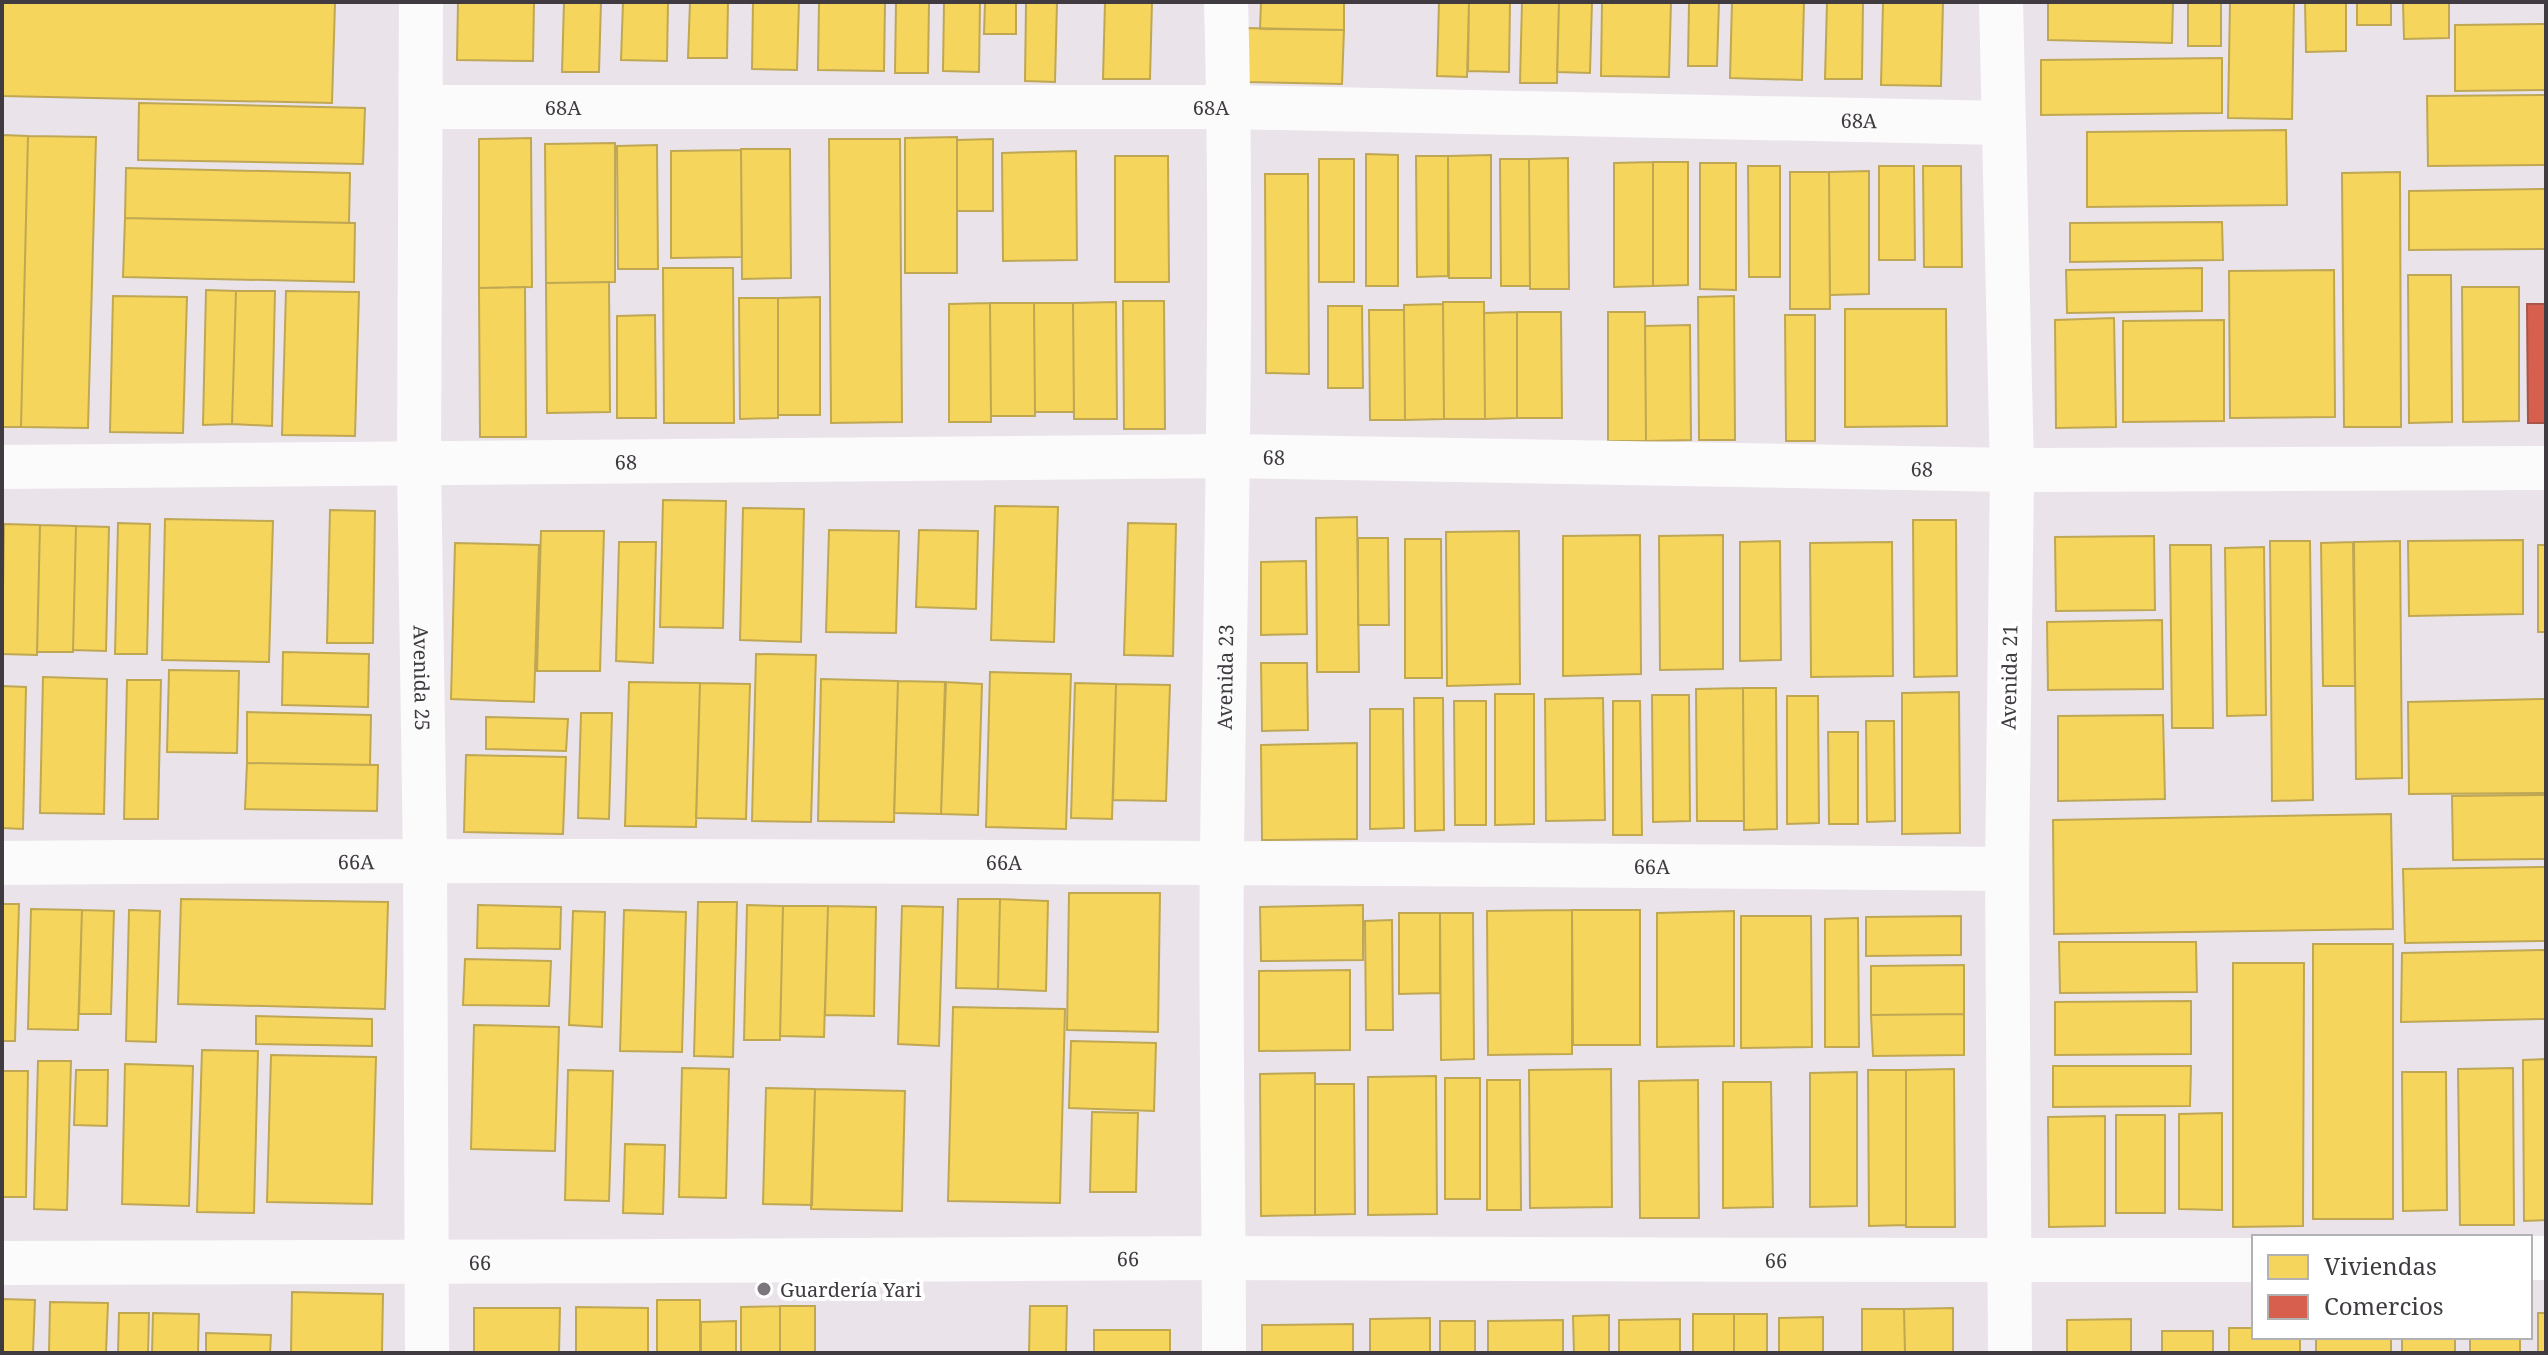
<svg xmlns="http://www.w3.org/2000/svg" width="2548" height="1355" viewBox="0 0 2548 1355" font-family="'Noto Serif',serif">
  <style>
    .homes { fill: #f6d55c; stroke: #bfa754; stroke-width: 2 }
    .shops { fill: #d6604d; stroke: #a95549; stroke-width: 2 }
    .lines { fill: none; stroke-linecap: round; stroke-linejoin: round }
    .minor { stroke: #fcfbfc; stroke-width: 44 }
    .poi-dot { fill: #7b767c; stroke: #fff; stroke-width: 3 }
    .labels { text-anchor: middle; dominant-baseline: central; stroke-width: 8; stroke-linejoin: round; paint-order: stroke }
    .street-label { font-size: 20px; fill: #3f3b40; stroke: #fff }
    .poi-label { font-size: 20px; fill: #3f3b40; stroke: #fff; text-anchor: start }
  </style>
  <rect width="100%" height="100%" fill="#eae4ea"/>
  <path class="homes" d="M2 2 335 3 332 103 2 96Z
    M458 2H534L533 61 457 60Z
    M564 2H601L599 72H562Z
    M623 2H668L667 61 621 60Z
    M690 2H728L727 58H688Z
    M753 2H799L797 70 752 69Z
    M819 2H885L884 71 818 70Z
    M896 2H929L928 73H895Z
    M944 2H980L979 72 943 71Z
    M985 2H1016V34H984Z
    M1026 2H1057L1055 82 1025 81Z
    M1105 2H1152L1150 79H1103Z
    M1261 2H1344V30L1260 29Z
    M1439 2H1469L1467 77 1437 76Z
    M1469 2H1510L1509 72 1468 71Z
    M1522 2H1559L1557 83H1520Z
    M1559 2H1592L1590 73 1557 72Z
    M1602 2H1671L1669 77 1601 76Z
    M1689 2H1719L1717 66H1688Z
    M1732 2H1804L1802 80 1730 78Z
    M1827 2H1863L1862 79H1825Z
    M1883 2H1943L1941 86 1881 85Z
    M2048 2H2173L2172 43 2048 40Z
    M2188 2H2221V46H2188Z
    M2230 2H2294L2292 119 2228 118Z
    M2305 2H2346V51L2306 52Z
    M2357 2H2391V25H2357Z
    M2403 2H2449V38L2404 39Z
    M2546 24V90L2455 91V25Z
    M1246 28 1344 30 1342 84 1244 82Z
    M2222 58V113L2041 115V60Z
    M2546 95V165L2428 166 2427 96Z
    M139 103 365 108 363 164 138 160Z
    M2286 130 2287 205 2087 207V132Z
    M2 135 28 136 21 427H2Z
    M28 136 96 137 88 428 21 427Z
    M957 137V273H905V138Z
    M531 138 532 287 479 288V139Z
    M829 139H900L902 422 831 423Z
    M993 139V211H957V140Z
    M615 143V282L546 283 545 144Z
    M657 145 658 269H618L617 146Z
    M741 149H790L791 278 742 279Z
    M741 150 742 257 671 258V151Z
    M1076 151 1077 260 1003 261 1002 153Z
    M1366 154 1398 155V286H1366Z
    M1491 155V278H1449L1448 156Z
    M1115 156H1168L1169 282H1115Z
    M1416 156H1448V276L1417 277Z
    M1568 158 1569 289H1530L1529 159Z
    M1319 159H1354V282H1319Z
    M1500 159H1529L1530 286H1501Z
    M1653 162V286L1614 287V163Z
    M1653 162H1688V285L1653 286Z
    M1700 163H1736V290L1700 289Z
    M1748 166H1780V277H1749Z
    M1879 166H1914L1915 260H1879Z
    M1923 166H1961L1962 267H1924Z
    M126 168 350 173 349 223 125 218Z
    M1869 171V294L1830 295 1829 172Z
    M1790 172H1829L1830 309H1790Z
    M2400 172 2401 427H2344L2342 173Z
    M1265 174H1308L1309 374 1266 373Z
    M2546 189V249L2409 250V191Z
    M125 218 355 223 354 282 123 277Z
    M2222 222 2223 260 2070 262V223Z
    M663 268H733L734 423H664Z
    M2202 268V311L2067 313 2066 270Z
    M2334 270 2335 417 2230 418 2229 271Z
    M2408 275H2451L2452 422 2409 423Z
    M609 282 610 412 547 413 546 283Z
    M525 287 526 437H480L479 288Z
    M2462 287H2519V421L2463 422Z
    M206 290 236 291 232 424 203 425Z
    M236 291H275L272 426 232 424Z
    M286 291 359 292 355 436 282 435Z
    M113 296 187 297 183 433 110 432Z
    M1734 296 1735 440H1699L1698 297Z
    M820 297V415H778V298Z
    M739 298H778V418L740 419Z
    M1123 301H1164L1165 429H1124Z
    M1116 302 1117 419H1074L1073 303Z
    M1443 302H1484L1485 419H1444Z
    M990 303 991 422H949V304Z
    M990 303H1034L1035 416H991Z
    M1034 303H1073L1074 412H1035Z
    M1443 304 1444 419 1405 420 1404 305Z
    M1328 306H1362L1363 388H1328Z
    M1845 309H1946L1947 426 1845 427Z
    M1369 310H1404L1405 420H1370Z
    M1517 312H1561L1562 418H1517Z
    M1517 312V418L1485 419 1484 313Z
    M1608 312H1645L1646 441H1608Z
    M655 315 656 418H617V316Z
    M1785 315H1815V441H1786Z
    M2114 318 2116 427 2056 428 2055 320Z
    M2224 320V421L2123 422V321Z
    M1690 325 1691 440 1646 441 1645 326Z
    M663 500 726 501 723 628 660 627Z
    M995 506 1058 507 1054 642 991 640Z
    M743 508 804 509 801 642 740 640Z
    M330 510 375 511 373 643H327Z
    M1357 517 1359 672H1317L1316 518Z
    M165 519 273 521 269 662 162 660Z
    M1913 520H1956L1957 676 1914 677Z
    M118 523 150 524 147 654H115Z
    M1128 523 1176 524 1173 656 1124 655Z
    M4 524 40 525 37 655 2 654Z
    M40 525 76 526 73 652H37Z
    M76 526 109 527 106 651 73 650Z
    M829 530 899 531 896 633 826 632Z
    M919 530 978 531 976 609 916 607Z
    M541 531H604L600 671H537Z
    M1519 531 1520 684 1447 686 1446 532Z
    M1640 535 1641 674 1563 676V536Z
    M1723 535V669L1660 670 1659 536Z
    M2154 536 2155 610 2056 611 2055 537Z
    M1358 538H1388L1389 625H1358Z
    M1405 539H1441L1442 678H1405Z
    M2523 540V614L2409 616 2408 541Z
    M1780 541 1781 660 1740 661V542Z
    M2270 541H2310L2313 800 2272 801Z
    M2400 541 2402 778 2356 779 2354 542Z
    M619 542H656L653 663 616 661Z
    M1892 542 1893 676 1811 677 1810 543Z
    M2353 542 2355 686H2323L2321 543Z
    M455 543 539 545 534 702 451 699Z
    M2170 545H2211L2213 728H2172Z
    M2538 545H2546V632H2538Z
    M2264 547 2266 715 2227 716 2225 548Z
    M1306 561 1307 634 1261 635V562Z
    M2162 620 2163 689 2048 690 2047 622Z
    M283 652 369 654 368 707 282 705Z
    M756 654 816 655 811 822 752 821Z
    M1261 663H1307L1308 730 1262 731Z
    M169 670 239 671 237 753 167 752Z
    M990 672 1071 674 1066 829 986 827Z
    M43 677 107 679 104 814 40 813Z
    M821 679 898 681 894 822 818 821Z
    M127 680H161L158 819H124Z
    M898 681 946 682 941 814 894 813Z
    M629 682 700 683 696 827 625 826Z
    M945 682 982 684 978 815 941 814Z
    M700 683 750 684 746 819 696 818Z
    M1075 683 1116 684 1112 819 1071 818Z
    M1116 684 1170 685 1166 801 1113 800Z
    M2 686 26 687 23 829 2 828Z
    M1743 688 1744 821H1697L1696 689Z
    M1743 688H1776L1777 829 1744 830Z
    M1959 692 1960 833 1902 834V693Z
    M1495 694H1534V824L1495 825Z
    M1652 695H1689L1690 821 1653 822Z
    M1787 696H1818L1819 823 1787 824Z
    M1414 698H1443L1444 830 1415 831Z
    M1603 698 1605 820 1546 821 1545 699Z
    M2545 699 2546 793 2409 794 2408 702Z
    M1454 701H1486V825H1455Z
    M1613 701H1640L1642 835H1613Z
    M1370 709H1403L1404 828 1370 829Z
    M247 712 371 715 370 765 247 763Z
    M581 713H612L609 819 578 818Z
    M2163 715 2165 799 2058 801V716Z
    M486 717 568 719 566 751 486 749Z
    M1866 721H1894L1895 821 1867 822Z
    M1828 732H1858V824H1829Z
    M1357 743V839L1262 840 1261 745Z
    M466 755 566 757 563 834 464 832Z
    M247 763 378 765 377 811 245 809Z
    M2546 795V859L2453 860 2452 796Z
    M2391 814 2393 929 2054 934 2053 820Z
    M2546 867V941L2405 943 2403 869Z
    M1069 893H1160L1158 1032 1067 1030Z
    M181 899 388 902 385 1009 178 1004Z
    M958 899H1000L998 989 956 988Z
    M1000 899 1048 901 1046 991 998 989Z
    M698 902H737L733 1057 694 1056Z
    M2 904H19L15 1041H2Z
    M478 905 561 907 560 949 477 948Z
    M747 905 783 906 780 1040H744Z
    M1363 905V960L1261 961 1260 907Z
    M783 906H828L824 1037 780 1036Z
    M828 906 876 907 874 1016 825 1015Z
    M902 906 943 907 939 1046 898 1044Z
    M31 909 82 910 78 1030 28 1029Z
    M82 910 114 911 111 1014H79Z
    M129 910 160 911 156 1042 126 1041Z
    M624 910 686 912 682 1052 620 1051Z
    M1572 910V1054L1488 1055 1487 911Z
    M1572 910H1640V1045H1573Z
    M573 911 605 912 602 1027 569 1025Z
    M1734 911V1046L1657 1047V913Z
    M1399 913H1440V993L1399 994Z
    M1440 913H1473L1474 1059 1441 1060Z
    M1741 916H1811L1812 1047 1741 1048Z
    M1961 916V955L1866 956V917Z
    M1858 918 1859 1047H1825V919Z
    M1392 920 1393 1030H1366L1365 921Z
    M2059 942H2196L2197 992 2060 993Z
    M2313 944H2393V1219H2313Z
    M2546 950V1019L2401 1022 2402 953Z
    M465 959 551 961 549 1006 463 1005Z
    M2233 963H2304L2303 1226 2233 1227Z
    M1964 965V1014L1871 1015V966Z
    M1350 970V1050L1259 1051V971Z
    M2191 1001V1054L2055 1055V1002Z
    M953 1007 1065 1009 1060 1203 948 1201Z
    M1964 1014V1055L1873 1056 1871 1015Z
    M256 1016 372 1019V1046L256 1044Z
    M474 1025 559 1027 555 1151 471 1149Z
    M1071 1041 1156 1043 1154 1111 1069 1108Z
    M202 1050 258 1051 254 1213 197 1212Z
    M271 1055 376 1057 372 1204 267 1202Z
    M2546 1059V1220L2524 1221 2523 1060Z
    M38 1061H71L67 1210 34 1209Z
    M125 1064 193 1066 189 1206 122 1204Z
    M2053 1066H2191L2190 1106 2053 1107Z
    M682 1068 729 1069 726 1198 679 1197Z
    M2513 1068 2514 1225H2460L2458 1069Z
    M1611 1069 1612 1207 1530 1208 1529 1070Z
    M1954 1069 1955 1227H1906V1070Z
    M76 1070H108L107 1126 74 1125Z
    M568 1070 613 1071 609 1201 565 1200Z
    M1868 1070H1906V1225L1869 1226Z
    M2 1071H28L26 1197H2Z
    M1857 1072V1206L1810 1207V1073Z
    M2402 1072H2446L2447 1210 2403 1211Z
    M1315 1073V1215L1261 1216 1260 1074Z
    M1436 1076 1437 1214 1368 1215V1077Z
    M1445 1078H1480V1199H1445Z
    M1487 1080H1520L1521 1210H1487Z
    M1698 1080 1699 1218H1640L1639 1081Z
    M1723 1082H1771L1773 1207 1723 1208Z
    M1315 1084H1354L1355 1214 1315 1215Z
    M766 1088 815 1089 812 1205 763 1204Z
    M815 1089 905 1091 902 1211 811 1209Z
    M1092 1112 1138 1113 1136 1192H1090Z
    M2222 1113V1210L2179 1209V1114Z
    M2116 1115H2165V1213H2116Z
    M2105 1116V1226L2049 1227 2048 1117Z
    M625 1144 665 1145 663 1214 623 1213Z
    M292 1292 383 1294 382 1353H291Z
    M2 1299 35 1300 33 1353H2Z
    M657 1300H700V1353H657Z
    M50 1302 108 1303 106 1353H49Z
    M780 1306V1353H741V1307Z
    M780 1306H815V1353H780Z
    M1030 1306H1067L1066 1353H1029Z
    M576 1307 648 1308V1353H576Z
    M474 1308H560L559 1353H474Z
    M1953 1308V1353H1905L1904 1309Z
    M1862 1309H1904L1905 1353H1862Z
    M119 1313H149L148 1353H118Z
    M153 1313 199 1314 198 1353H152Z
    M2538 1313H2546V1353H2538Z
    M1693 1314H1734V1353H1693Z
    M1734 1314H1767V1353H1734Z
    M1609 1315V1353H1574L1573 1316Z
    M1823 1317V1353H1779V1318Z
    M1430 1318V1353H1370V1319Z
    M1680 1319V1353H1619V1320Z
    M2131 1319V1353H2067V1320Z
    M1563 1320V1353H1488V1321Z
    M736 1321V1353H701V1322Z
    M1440 1321H1475V1353H1440Z
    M1353 1324V1353H1262V1325Z
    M2229 1328H2254V1337H2300V1353H2229Z
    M1094 1330H1170V1353H1094Z
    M2162 1331H2213V1353H2162Z
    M206 1333 271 1335 270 1353H206Z
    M2316 1337H2391V1353H2316Z
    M2402 1337H2455V1353H2402Z
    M2470 1337H2520V1353H2470Z"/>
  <path class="shops" d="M2527 304H2546V423H2528Z"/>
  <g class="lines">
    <g class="minor">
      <path id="s1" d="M421 2 419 463 425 860 427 1353"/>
      <path d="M2001 2 2012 470 2007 869 2010 1353"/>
      <path id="s2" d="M421 107H1229L2002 123"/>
      <path id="s3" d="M2 467 1228 456 2012 470 2546 468"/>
      <path id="s4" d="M2 863C671 858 1339 863 2007 869"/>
      <path d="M2530 1258H2546"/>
      <path id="s5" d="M2 1263C409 1264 817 1259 1224 1258 1567 1258 1911 1262 2254 1260"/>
      <path id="s6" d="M1224 1353C1224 1188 1220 1023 1222 857 1225 572 1234 287 1226 2"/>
    </g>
  </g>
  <circle class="poi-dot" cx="764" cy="1289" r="8"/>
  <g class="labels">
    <g class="street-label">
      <text stroke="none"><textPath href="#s2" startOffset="142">68A</textPath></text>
      <text stroke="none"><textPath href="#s2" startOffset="790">68A</textPath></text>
      <text stroke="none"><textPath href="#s2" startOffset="1438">68A</textPath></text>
      <text stroke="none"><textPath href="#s3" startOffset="1272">68</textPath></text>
      <text stroke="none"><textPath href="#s3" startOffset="624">68</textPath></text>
      <text stroke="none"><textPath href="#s3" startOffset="1920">68</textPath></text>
      <text stroke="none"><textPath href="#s6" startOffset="676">Avenida 23</textPath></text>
      <text transform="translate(2009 677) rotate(-89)">Avenida 21</text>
      <text stroke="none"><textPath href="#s1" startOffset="676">Avenida 25</textPath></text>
      <text stroke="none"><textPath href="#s4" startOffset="354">66A</textPath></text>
      <text stroke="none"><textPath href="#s4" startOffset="1002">66A</textPath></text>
      <text stroke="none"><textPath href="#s4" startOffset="1650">66A</textPath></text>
      <text stroke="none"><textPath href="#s5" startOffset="1126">66</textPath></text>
      <text stroke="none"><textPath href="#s5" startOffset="1774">66</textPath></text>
      <text stroke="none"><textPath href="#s5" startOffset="478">66</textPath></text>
    </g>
    <g class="poi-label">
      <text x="780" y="1289">Guardería Yari</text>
    </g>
  </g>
  <rect width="2548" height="1355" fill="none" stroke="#3f3b40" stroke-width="8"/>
  <rect x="2252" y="1235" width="280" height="104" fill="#ffffff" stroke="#b2b1b3" stroke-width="2"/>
  <rect x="2268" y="1255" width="40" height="24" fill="#f6d55c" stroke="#b2b1b3" stroke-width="2"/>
  <text x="2324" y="1275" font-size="24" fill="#3f3b40">Viviendas</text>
  <rect x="2268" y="1295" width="40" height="24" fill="#d6604d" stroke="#b2b1b3" stroke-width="2"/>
  <text x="2324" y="1315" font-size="24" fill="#3f3b40">Comercios</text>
</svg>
